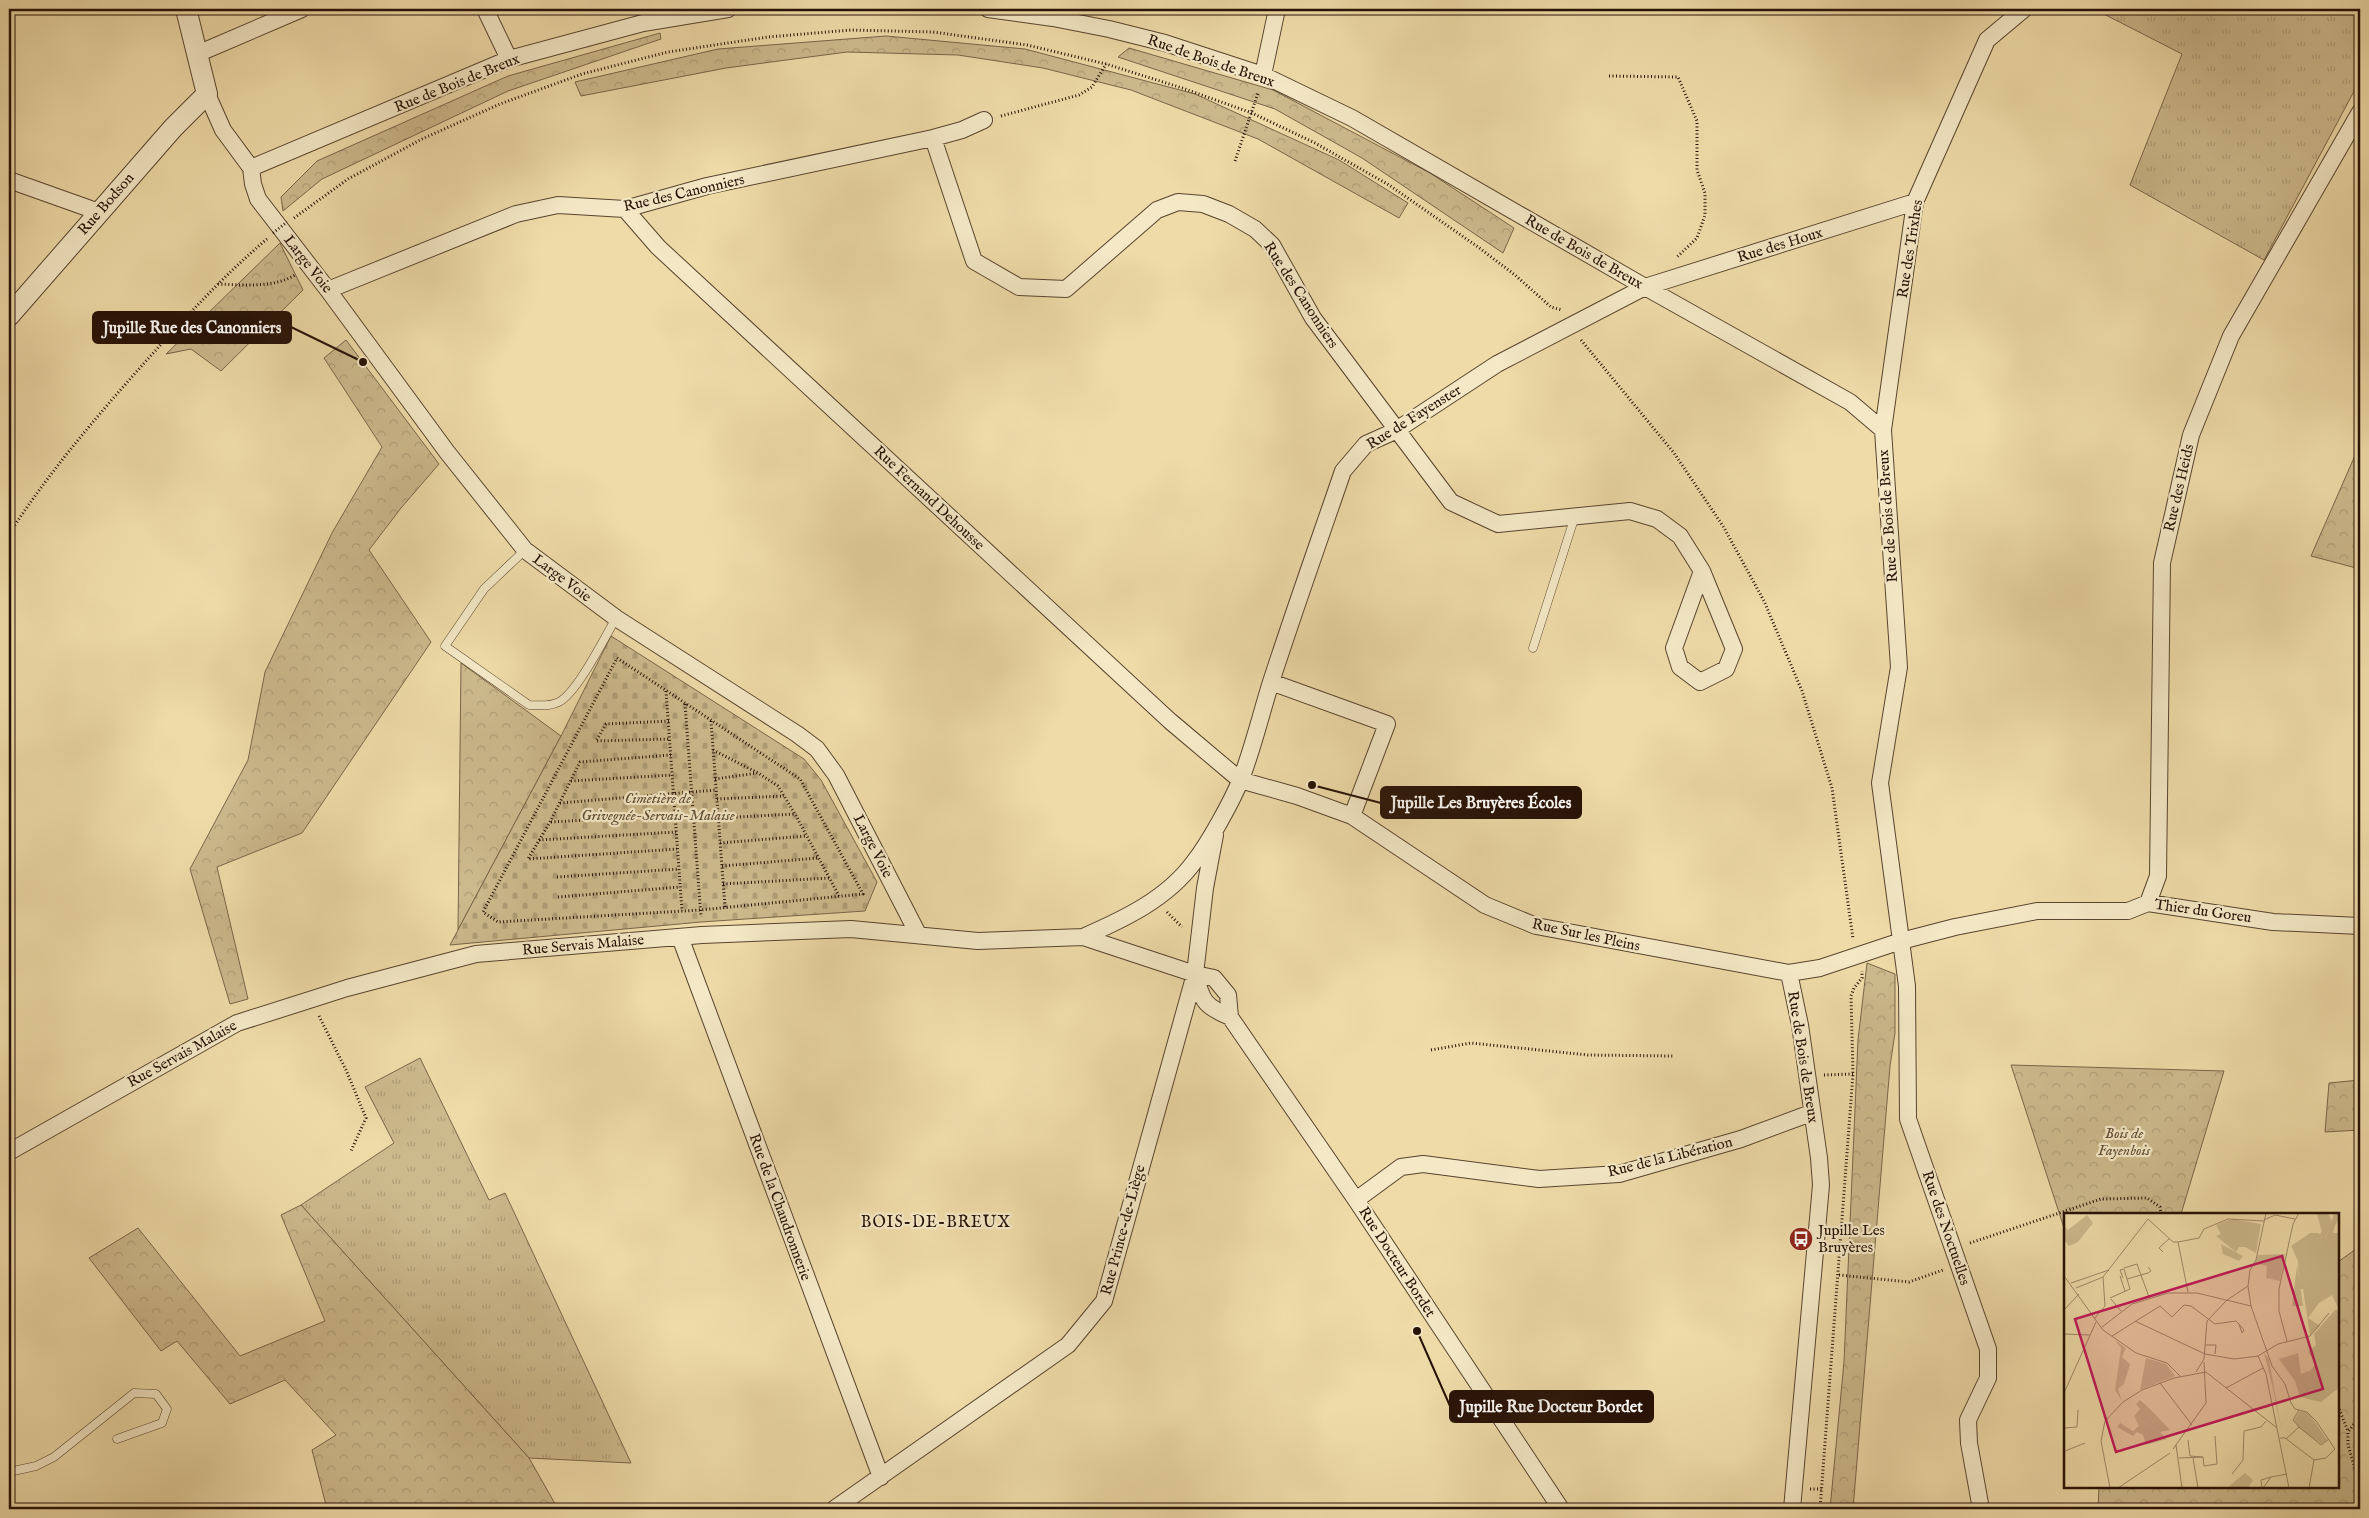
<svg xmlns="http://www.w3.org/2000/svg" width="2369" height="1518" viewBox="0 0 2369 1518" font-family="'IM FELL English',serif">
  <style>
    .grass { fill: url(#grass-tufts); stroke: #796549 }
    .forest { fill: url(#forest-crowns); stroke: #796549 }
    .cemetery { fill: url(#cemetery-stones); stroke: #796549 }
    .lines { fill: none; stroke-linecap: round; stroke-linejoin: round }
    .service-casing { stroke: #58442e; stroke-width: 9 }
    .minor-casing { stroke: #58442e; stroke-width: 18 }
    .tertiary-casing { stroke: #58442e; stroke-width: 22 }
    .path { stroke: #261106; stroke-width: 3; stroke-dasharray: 1 2.5; stroke-linecap: butt }
    .service { stroke: #f4e8c6; stroke-width: 8 }
    .minor { stroke: #f4e8c6; stroke-width: 16 }
    .tertiary { stroke: #f4e8c6; stroke-width: 20 }
    .path-bridge { stroke: #261106; stroke-width: 3; stroke-dasharray: 1 2.5; stroke-linecap: butt }
    .labels { text-anchor: middle; dominant-baseline: central; stroke-width: 4.5; stroke-linejoin: round; paint-order: stroke }
    .street-label { font-size: 15px; fill: #261106; stroke: #f4e8c6 }
    .park-label { font-size: 15px; font-style: italic; fill: #604c35; stroke: #f4e8c6 }
    .poi-label { font-size: 15px; fill: #261106; stroke: #f4e8c6; text-anchor: start }
    .neighbourhood-label { font-size: 16px; letter-spacing: 1px; fill: #261106; stroke: #f4e8c6 }
    .inset-road { fill: none; stroke: #9e8a67; stroke-width: 1 }
    .view { fill: #c2185b; fill-opacity: 0.15; stroke: #c2185b; stroke-width: 2.5 }
    .inset-edge { fill: none; stroke: #261106; stroke-width: 2.5 }
    .leader { fill: none; stroke: #261106; stroke-width: 2 }
    .callout-dot { fill: #261106; stroke: #f4e8c6; stroke-width: 2 }
    .callout { fill: #261106; stroke: #261106; stroke-width: 2 }
    .callout-label { font-size: 16px; text-anchor: middle; font-weight: bold; fill: #fff }
  </style>
  <defs>
    <pattern id="grass-tufts" width="24" height="20" patternUnits="userSpaceOnUse" patternTransform="scale(1.25)"><rect width="24" height="20" fill="#ccb98c"/><path d="M3 7l-1-3M5 7V3M7 7l1-3M15 17l-1-3M17 17v-4M19 17l1-3" fill="none" stroke="#af9e77"/></pattern>
    <pattern id="forest-crowns" width="20" height="18" patternUnits="userSpaceOnUse" patternTransform="scale(1.25)"><rect width="20" height="18" fill="#ccb98c"/><path d="M2 6a3 3 0 1 1 6 0M12 15a3 3 0 1 1 6 0" fill="none" stroke="#af9e77"/></pattern>
    <pattern id="cemetery-stones" width="16" height="16" patternUnits="userSpaceOnUse" patternTransform="scale(1.25)"><rect width="16" height="16" fill="#ccb98c"/><path d="M2 7V4a2 2 0 0 1 4 0v3zM10 15v-3a2 2 0 0 1 4 0v3z" fill="#af9e77"/></pattern>
  </defs>
  <rect width="100%" height="100%" fill="#eedba8"/>
  <filter id="stains"><feTurbulence type="fractalNoise" baseFrequency=".004" numOctaves="4"/><feColorMatrix values="0 0 0 0 .2 0 0 0 0 .09 0 0 0 0 .02 0 0 0 .5 -.17"/></filter>
  <radialGradient id="worn" r=".72"><stop offset=".6" stop-color="#630" stop-opacity="0"/><stop offset="1" stop-color="#630" stop-opacity=".3"/></radialGradient>
  <path class="grass" d="M2094 9H2360V80L2264 260 2130 185 2182 54Z
    M420 1058 489 1200 505 1193 631 1463 529 1458 301 1205 394 1143 365 1087Z"/>
  <path class="forest" d="M660 33 661 39 508 91 322 179 283 211 281 197 317 161 508 76Z
    M886 36 1025 49 1195 94 1339 160 1408 203 1399 218 1258 139 1131 90 1043 68 958 55 847 52 726 68 581 96 575 82 718 49Z
    M1129 48 1273 90 1430 173 1514 228 1503 253 1362 158 1275 109 1118 57Z
    M280 243 303 290 221 371 191 349 166 354Z
    M346 340 439 464 401 508 369 550 431 642 302 833 217 867 248 999 230 1004 190 869 248 760 265 672 332 533 382 447 324 358Z
    M2360 444V569L2311 556Z
    M461 663 561 736 458 930Z
    M1867 963 1895 974V1033L1890 1066 1853 1509H1830L1844 1362 1858 1040Z
    M2011 1065 2224 1071 2181 1214H2065V1231Z
    M2360 1080V1130L2325 1132 2329 1083Z
    M301 1205 529 1458 558 1509H327L312 1450 336 1435 285 1380 230 1404 177 1341 161 1351 89 1258 138 1228 240 1356 325 1321 281 1215Z
    M2360 1246V1509H2098L2099 1487H2338V1262Z"/>
  <path class="cemetery" d="M611 636 804 759 821 780 877 882 865 911 701 922 450 945 561 736Z"/>
  <g class="lines">
    <g class="service-casing">
      <path id="service" d="M525 550 484 589 445 646 529 705C539 705 549 707 559 702 577 693 605 637 616 618
        M1533 648 1575 516
        M9 1472 36 1466 54 1457 134 1393 156 1394 167 1409 162 1423 117 1439"/>
    </g>
    <g class="minor-casing">
      <path id="minor" d="M485 9 509 59
        M988 9 1053 18 1109 29 1165 43 1263 75 1352 118 1645 287 1850 402 1883 430
        M197 54 302 9
        M1263 75 1277 9
        M207 94 223 130 251 168
        M933 138 962 130 984 120
        M251 168 253 184 258 199 328 290 447 452 525 550 616 618 797 734 817 749 836 775 918 934
        M251 168 509 59 643 23 728 9
        M9 180 99 212
        M625 209 658 247 1170 721 1240 780 1297 796 1352 816 1485 905 1536 926 1789 973 1820 968 1901 941 1955 927 2037 911H2128L2148 903 2273 922 2360 926
        M328 290 516 214 558 205 625 209 707 186 933 138 974 261 1019 287 1066 289 1157 210 1178 202 1203 204 1229 214 1255 229 1272 245 1313 318 1451 502 1498 524 1630 511 1657 519 1680 536 1702 571 1734 649 1726 669 1700 682 1680 667 1674 648 1702 571
        M1271 682 1387 724 1352 816
        M2148 903 2158 876 2162 563 2191 435 2231 336 2360 112
        M680 937 881 1477
        M1083 937C1124 919 1167 899 1194 862 1209 843 1232 801 1241 779 1253 748 1261 714 1271 682 1294 611 1319 541 1343 471L1366 444 1395 431 1497 364 1645 287 1915 202
        M1789 973 1800 1025 1819 1158 1821 1185 1792 1509
        M1195 974C1202 1001 1204 1006 1230 1017
        M9 1152 237 1023 347 988 476 954 702 935 851 929 978 941 1083 937 1195 974 1214 978 1228 995 1230 1017 1356 1200 1561 1509
        M1356 1200 1401 1167 1423 1164 1539 1179 1619 1174 1741 1139 1811 1113
        M834 1509 1068 1345 1104 1301 1195 974 1205 888 1215 835
        M1981 1509 1969 1443 1968 1420 1988 1378V1349L1908 1119 1907 986 1880 783 1899 667 1883 430 1915 202 1987 40 2024 9"/>
    </g>
    <g class="tertiary-casing">
      <path id="tertiary" d="M9 316 173 128 207 94 186 9"/>
    </g>
    <path class="path" d="M1609 76 1678 77 1697 121V170L1705 193V215L1697 238 1677 257
      M1001 116 1079 95 1092 87 1106 64
      M1235 161 1258 93
      M294 218 348 179 422 139 500 104 582 74 668 52 768 37 851 30 933 32 1027 45 1106 64 1182 88 1252 113 1315 143 1389 185 1478 247 1515 275 1551 307 1562 310
      M218 284C243 285 274 288 295 275
      M1581 340 1674 453 1723 526 1764 601 1802 691 1832 788 1853 939
      M9 534C49 472 97 416 146 361 185 318 223 276 267 239
      M617 658 800 779 863 894 700 910 498 922 483 912Z
      M666 691 682 911
      M685 704 701 917
      M669 721 606 724 596 741 670 739
      M711 721 725 907
      M713 750 758 773 778 786 795 814 839 896
      M671 755 580 762 550 822 528 859 677 849
      M715 779 757 773
      M571 781 672 775
      M717 799 784 796
      M560 803 716 790
      M719 818 795 814
      M551 822 675 815
      M539 840 676 832
      M720 843 806 836
      M722 866 818 858
      M557 877 679 869
      M723 884 829 878
      M558 897 680 887
      M1167 912 1182 927
      M319 1016 346 1070 366 1118 351 1151
      M1431 1050 1471 1043 1588 1055 1674 1056
      M1824 1075 1853 1074
      M1970 1243 2101 1199 2147 1198 2160 1207 2161 1214
      M1839 1275 1909 1282 1943 1270
      M2338 1406 2348 1431
      M2360 1416 2348 1432V1445L2360 1486
      M1810 1489H1822
      M1820 1509 1853 1074 1851 996 1854 988 1862 978V971"/>
    <use href="#service" class="service"/>
    <use href="#minor" class="minor"/>
    <use href="#tertiary" class="tertiary"/>
    <path class="path-bridge" d="M273 233 287 222"/>
  </g>
  <defs>
    <g id="bus-disc" transform="scale(1.25)"><circle r="9.5" fill="#8f2418" stroke="#f4e8c6"/><path d="M-5-6H5V4H4V6H2V4H-2V6H-4V4H-5ZM-3.5-4V0h7V-4ZM-3.5 1.2v1.5H-2V1.2ZM2 1.2v1.5H3.5V1.2Z" fill="#fff"/></g>
  </defs>
  <g fill-rule="evenodd">
    <use href="#bus-disc" x="1801" y="1239"/>
  </g>
  <g class="labels">
    <g class="street-label">
      <text transform="translate(1211 61) rotate(19)">Rue de Bois de Breux</text>
      <text transform="translate(457 83) rotate(-22)">Rue de Bois de Breux</text>
      <text transform="translate(684 193) rotate(-13)">Rue des Canonniers</text>
      <text transform="translate(106 204) rotate(-49)">Rue Bodson</text>
      <text transform="translate(1780 245) rotate(-17)">Rue des Houx</text>
      <text transform="translate(1910 249) rotate(-81)">Rue des Trixhes</text>
      <text transform="translate(1584 252) rotate(30)">Rue de Bois de Breux</text>
      <text transform="translate(308 264) rotate(52)">Large Voie</text>
      <text transform="translate(1301 295) rotate(57)">Rue des Canonniers</text>
      <text transform="translate(1414 417) rotate(-32)">Rue de Fayenster</text>
      <text transform="translate(2179 488) rotate(-77)">Rue des Heids</text>
      <text transform="translate(929 498) rotate(43)">Rue Fernand Dehousse</text>
      <text transform="translate(1888 516) rotate(-94)">Rue de Bois de Breux</text>
      <text transform="translate(562 578) rotate(37)">Large Voie</text>
      <text transform="translate(873 846) rotate(63)">Large Voie</text>
      <text transform="translate(2203 911) rotate(8)">Thier du Goreu</text>
      <text transform="translate(1586 935) rotate(12)">Rue Sur les Pleins</text>
      <text transform="translate(583 945) rotate(-5)">Rue Servais Malaise</text>
      <text transform="translate(182 1054) rotate(-29)">Rue Servais Malaise</text>
      <text transform="translate(1803 1057) rotate(81)">Rue de Bois de Breux</text>
      <text transform="translate(1670 1157) rotate(-14)">Rue de la Libération</text>
      <text transform="translate(780 1207) rotate(70)">Rue de la Chaudronnerie</text>
      <text transform="translate(1946 1228) rotate(71)">Rue des Noctuelles</text>
      <text transform="translate(1123 1230) rotate(-75)">Rue Prince-de-Liège</text>
      <text transform="translate(1397 1262) rotate(57)">Rue Docteur Bordet</text>
    </g>
    <g class="park-label">
      <text x="658" y="798">Cimetière de<tspan x="658" dy="17">Grivegnée-Servais-Malaise</tspan></text>
      <text x="2124" y="1133">Bois de<tspan x="2124" dy="17">Fayenbois</tspan></text>
    </g>
    <g class="poi-label">
      <text x="1818" y="1230">Jupille Les<tspan x="1818" dy="17">Bruyères</tspan></text>
    </g>
    <g class="neighbourhood-label">
      <text x="936" y="1223">BOIS-DE-BREUX</text>
    </g>
  </g>
  <g transform="translate(2064 1213)">
    <rect width="275" height="275" fill="#eedba8"/>
    <path d="M253 0H264L267 9 258 20ZM23 2 29 10 14 29 5 33 0 27V13L4 17ZM167 6 197 11 192 40 181 34H175L172 39 152 23 157 21 152 12ZM268 9 271 13 269 20H275V97L268 82 255 90 244 105 256 113 246 122 239 76H235L234 48 227 33 246 20H254L262 25ZM221 41 216 68 202 65 203 53 191 50 194 42ZM76 187 87 197 106 217 96 219 70 203 76 196 72 191ZM181 260 189 267 184 275H163Z" fill="#ccb98c"/>
    <path d="M264 0 268 8 270 0H275V5L271 13 268 10 261 26 256 21 267 9ZM157 31 179 43 175 48 159 41ZM233 52 239 93H228ZM271 97H275V181L273 176 257 189 236 184 231 168 215 146 234 140 237 161 247 157 252 150 244 139 252 132 250 121ZM51 127 62 135 58 144 66 151 60 171 54 176 58 188 51 177 57 135ZM200 140 205 146 218 220 209 176ZM70 203 96 219 103 226 82 232 79 222 73 219 69 223 53 214 56 210 69 218 75 213Z" fill="#ccb98c"/>
    <path d="M82 145 102 151 111 163 76 177Z" fill="#ccb98c"/>
    <path d="M236 198 243 199 251 209 263 227 257 231 235 215 230 207Z" fill="#ccb98c"/>
    <path class="inset-road" d="M202 0 192 47 186 57 184 73 187 93 208 153 221 171 227 190 231 196 243 199 252 208 271 236 262 245 250 247 221 225H216M200 7 211 2 231 6M114 29 124 79M99 39 95 35 106 25M60 55 73 51 85 84M0 63 39 117 72 140 103 150 116 163M56 63 61 78M63 66 84 60 87 58 84 54M7 70 45 57M12 75 39 64 84 6 109 29H114L135 25 140 16 164 6 200 8M46 85 66 76 60 56 56 57 59 65M47 86 57 98M0 97 15 81M30 106 41 93 39 64M71 108 141 141 170 146 194 143 214 131 246 123 265 100M38 114 68 91 104 80H133L187 93M0 121 26 122M48 123 96 93 108 104 120 92 127 93 151 111 172 108 175 111 180 117 178 120 175 111M223 128 215 98V76L229 11 235 0M141 132H152L151 141M194 143 202 161 225 275M132 159 140 146 143 108 163 87 184 73M142 159 213 215M96 170 128 212M162 175 199 155M0 180 32 109M235 197 229 207 235 214 257 232 265 226M0 215 13 214 14 197M0 220V252M222 226 235 214M124 227 126 243 139 244M112 232 118 275M109 236 142 190 140 149M1 238 21 230M115 245 139 244 140 253 153 251 151 223M129 245 134 275M168 261 179 247 180 218 197 214 202 208M46 275 37 228 41 208 59 189 78 177 110 165 142 159M54 275 106 240M198 275 197 267 207 264M199 275 207 264 223 261M245 275 250 247"/>
    <path class="view" d="M218 43 259 176 52 239 11 106Z"/>
    <rect width="275" height="275" class="inset-edge"/>
  </g>
  <path class="leader" d="M363 362L291 327M1312 785L1381 803M1417 1331L1450 1406"/>
  <g class="callout-dot">
    <circle cx="363" cy="362" r="5"/>
    <circle cx="1312" cy="785" r="5"/>
    <circle cx="1417" cy="1331" r="5"/>
  </g>
  <g class="callout">
    <rect x="93" y="312" width="198" height="31" rx="5"/>
    <rect x="1381" y="787" width="200" height="31" rx="5"/>
    <rect x="1450" y="1391" width="203" height="31" rx="5"/>
  </g>
  <g class="callout-label">
    <text x="192" y="333">Jupille Rue des Canonniers</text>
    <text x="1481" y="808">Jupille Les Bruyères Écoles</text>
    <text x="1551" y="1412">Jupille Rue Docteur Bordet</text>
  </g>
  <rect width="2369" height="1518" fill="none" stroke="#eedba8" stroke-width="30"/>
  <rect x="10" y="10" width="2349" height="1498" fill="none" stroke="#261106" stroke-width="2.5"/>
  <rect x="15" y="15" width="2339" height="1488" fill="none" stroke="#261106"/>
  <rect width="100%" height="100%" filter="url(#stains)"/>
  <rect width="100%" height="100%" fill="url(#worn)"/>
</svg>
